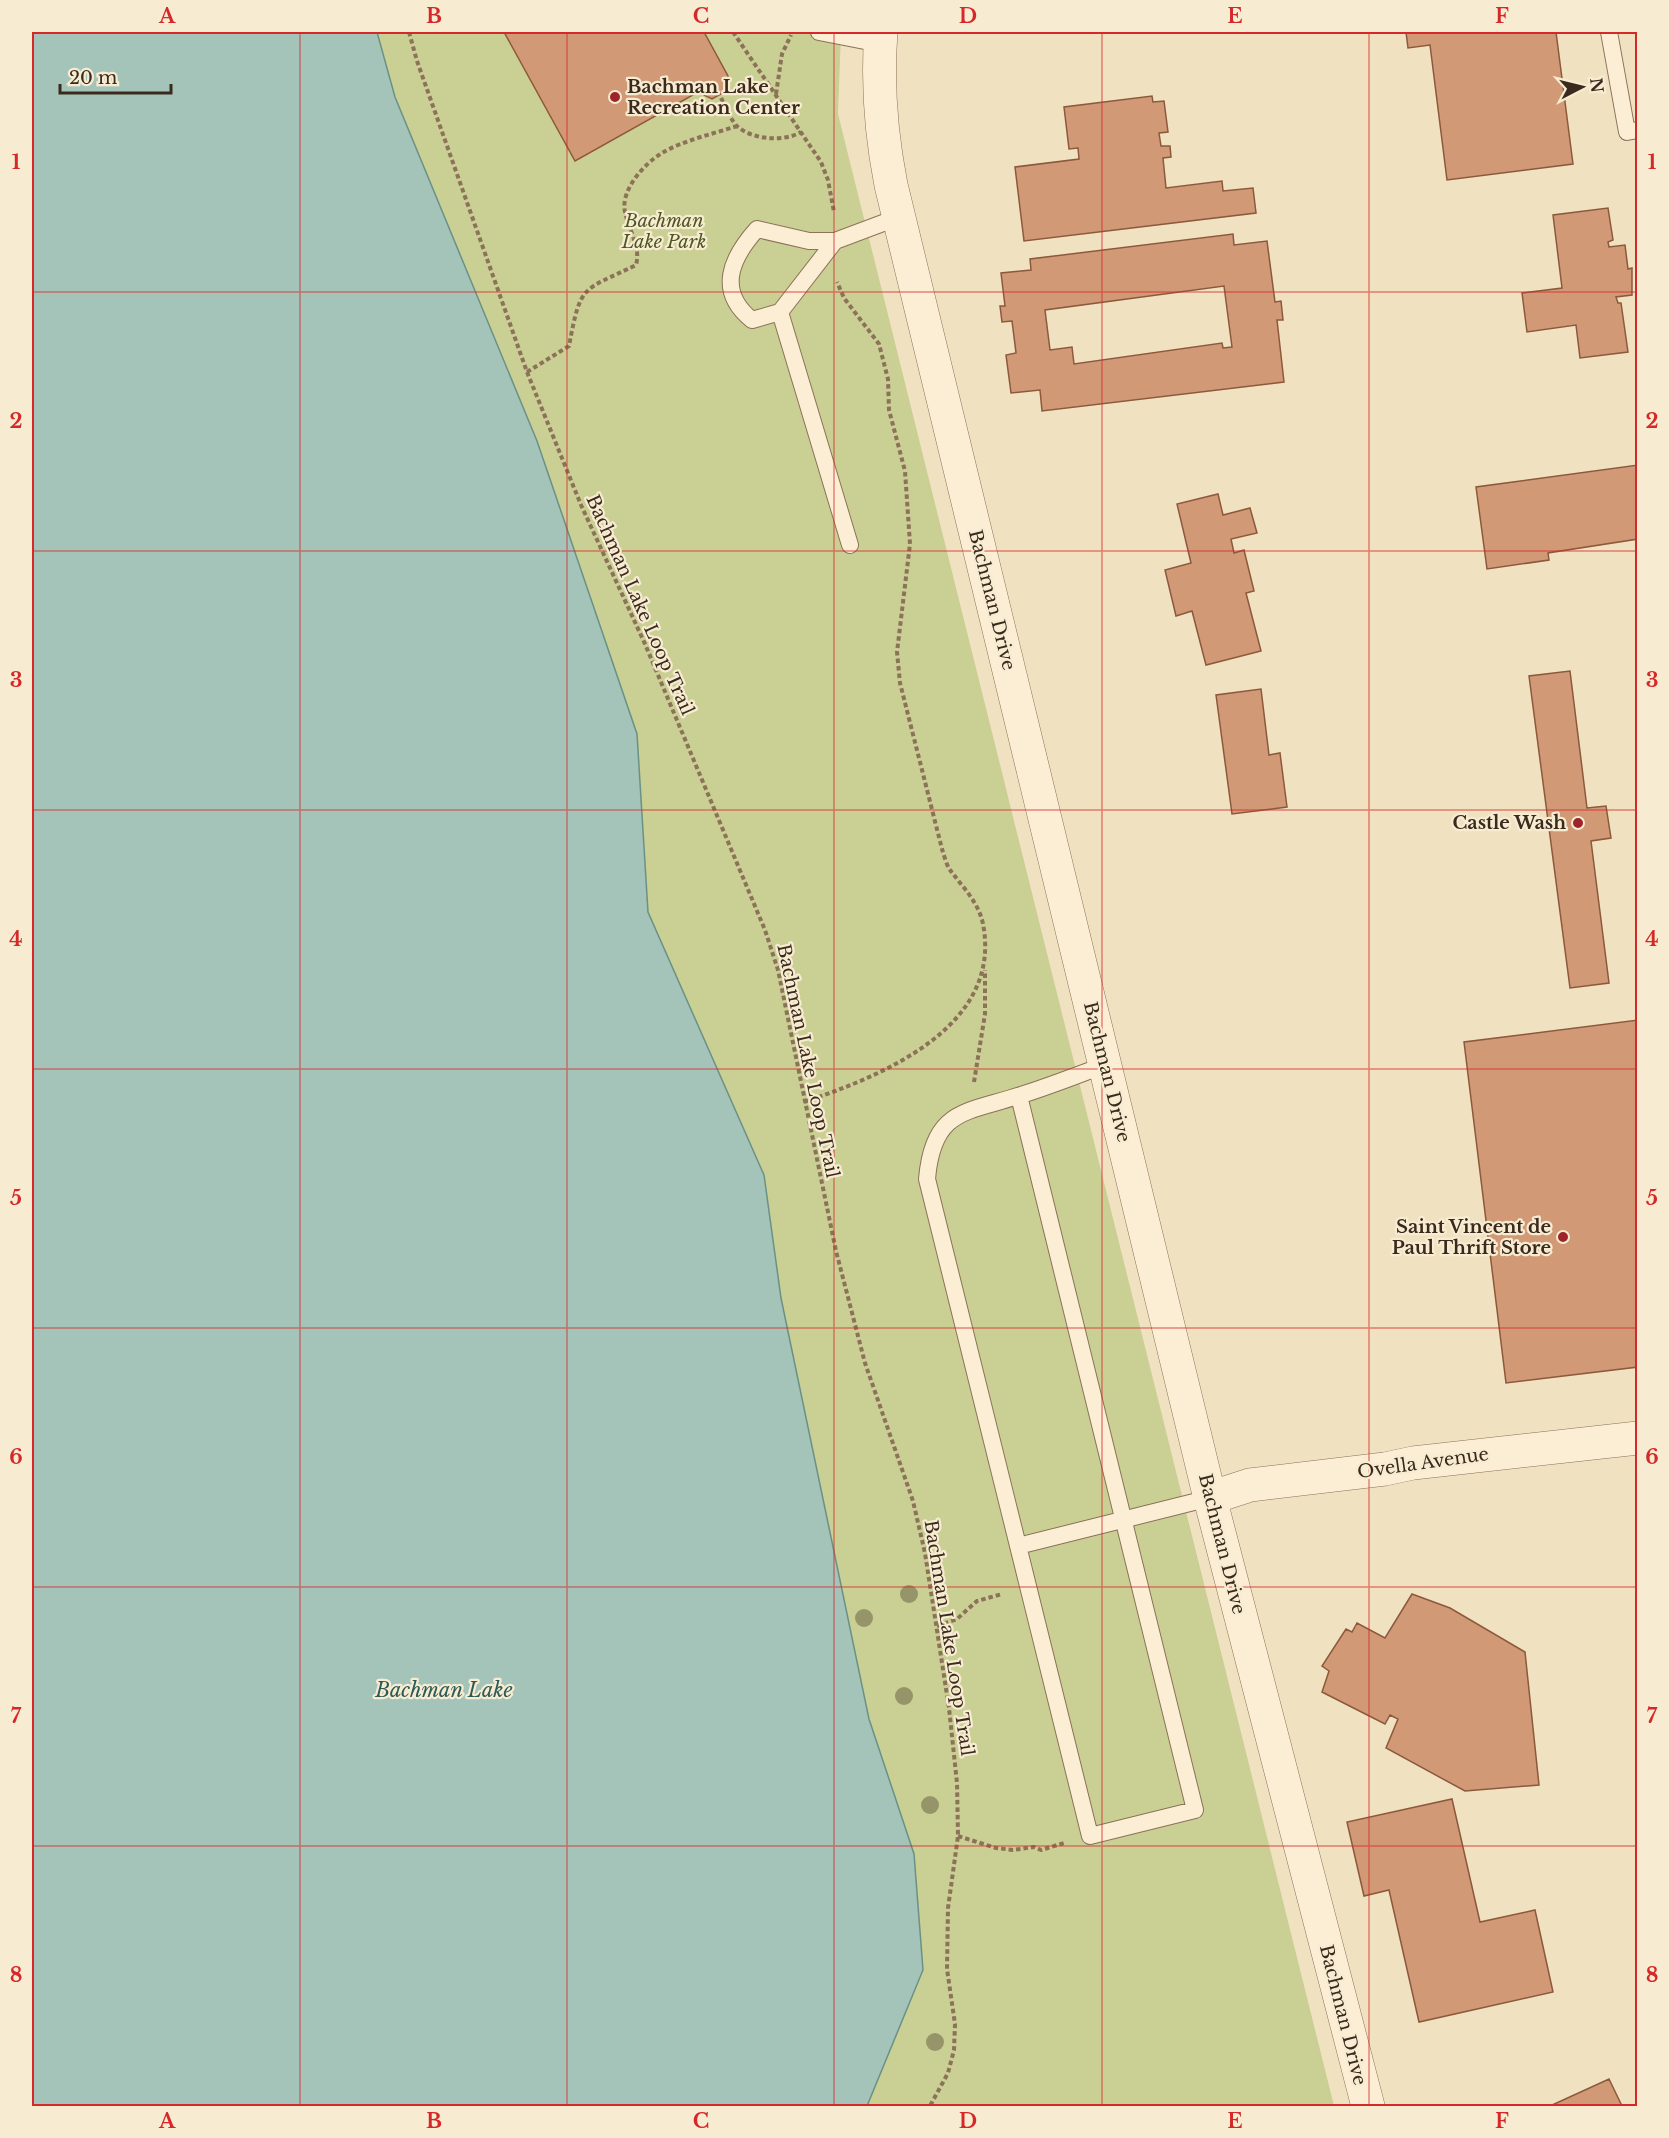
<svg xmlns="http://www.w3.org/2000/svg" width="1669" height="2138" viewBox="0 0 1669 2138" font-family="'Libre Baskerville',serif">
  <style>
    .green { fill: #cacf94 }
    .water { fill: #a4c3b9; stroke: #6a9186; stroke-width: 1.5 }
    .building { fill: #d19975; stroke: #8c593c; stroke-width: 1.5; fill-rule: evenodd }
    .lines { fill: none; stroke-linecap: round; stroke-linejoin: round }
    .service-casing { stroke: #8b7258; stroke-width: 18 }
    .minor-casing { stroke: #8b7258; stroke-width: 34 }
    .path { stroke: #8b7258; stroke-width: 4; stroke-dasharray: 4.5 3; stroke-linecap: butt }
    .service { stroke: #fbeed5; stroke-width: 16 }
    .minor { stroke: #fbeed5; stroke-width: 33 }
    .tree { fill: #96956a }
    .grid { fill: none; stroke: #d62828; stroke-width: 1.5; stroke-opacity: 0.55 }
    .poi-dot { fill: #9d2428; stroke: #f7ebd1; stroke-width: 2 }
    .labels { text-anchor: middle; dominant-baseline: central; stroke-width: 4.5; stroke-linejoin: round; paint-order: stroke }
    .poi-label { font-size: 18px; font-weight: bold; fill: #3a2a1d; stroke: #f7ebd1; text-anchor: end }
    .park-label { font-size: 18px; font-style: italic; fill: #4c5722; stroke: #f7ebd1 }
    .street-label { font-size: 18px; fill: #3a2a1d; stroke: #f7ebd1 }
    .water-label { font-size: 20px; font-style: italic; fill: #2b5b56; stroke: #f7ebd1 }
    .neatline { fill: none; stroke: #d62828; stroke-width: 2 }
    .grid-label { font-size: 20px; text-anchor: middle; font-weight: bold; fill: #d62828 }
  </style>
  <rect width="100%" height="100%" fill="#f0e1c1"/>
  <path class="green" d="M377 32H841L838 114 1334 2106H867L923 1970 914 1854 869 1719 781 1298 764 1175 648 912 637 734 537 441 395 97Z"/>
  <path class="water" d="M32 32H377L395 97 537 441 637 734 648 912 764 1175 781 1298 869 1719 914 1854 923 1970 867 2106H32Z"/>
  <path class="building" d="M504 32H704L728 76V90L712 99 698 92 575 161Z
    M1406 32H1556L1573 164 1447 180 1430 45 1408 48Z
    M1152 96 1153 102 1164 101 1168 132 1159 133 1161 146H1170L1171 157 1163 158 1166 188 1222 181 1223 191 1253 188 1256 213 1024 241 1015 167 1079 159 1078 148 1069 149 1064 107Z
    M1608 208 1613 240 1608 242 1609 247 1625 245 1628 269 1632 268V295L1616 297 1618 303H1621L1628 352 1580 358 1576 325 1527 332 1522 293 1562 288 1553 215Z
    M1233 234 1234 245 1267 241 1275 302 1281 301 1283 320H1277L1284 382 1042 411 1040 390 1011 393 1006 355 1016 353 1012 321 1002 322 1000 306H1005L1001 273 1031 270 1030 259ZM1224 286 1232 347 1223 348 1222 343 1074 364 1072 347 1050 350 1045 310Z
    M1638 465V539L1548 553 1549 560 1487 569 1476 487Z
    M1218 494 1223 515 1250 508 1257 533 1231 539 1234 553 1244 550 1254 591 1246 593 1261 651 1206 665 1192 611 1176 616 1165 570 1191 563 1177 504Z
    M1570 671 1587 808 1606 806 1611 838 1591 841 1609 983 1570 988 1529 676Z
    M1261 689 1269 755 1280 753 1287 807 1232 814 1216 695Z
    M1638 1020V1367L1506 1383 1464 1042Z
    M1412 1594 1450 1608 1525 1652 1539 1785 1465 1791 1386 1748 1398 1719 1390 1715 1385 1724 1322 1692 1329 1671 1322 1666 1346 1629 1352 1632 1357 1623 1385 1638Z
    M1452 1799 1480 1922 1535 1910 1553 1992 1419 2022 1389 1890 1364 1896 1347 1822Z
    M1609 2079 1622 2106H1550Z"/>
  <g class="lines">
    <g class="service-casing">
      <path id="service" d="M819 32 880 44
        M1609 32 1627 132 1638 130
        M835 241 780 312 850 545
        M780 312 752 320C716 291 731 258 757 229L809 241H835L899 217
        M1019 1096 1195 1810 1090 1836 927 1179C933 1108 967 1113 1021 1095 1050 1086 1077 1075 1105 1065
        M1018 1546 1210 1498"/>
    </g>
    <g class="minor-casing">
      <path id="minor" d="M881 32C877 84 881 134 891 185L1210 1498 1368 2106
        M1210 1498 1250 1485 1385 1469 1413 1463 1638 1438"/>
    </g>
    <path class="path" d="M409 32 417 61 527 372 581 505 645 644 765 930 778 970 836 1251 865 1363 913 1501 925 1553 949 1708 957 1783 958 1836 948 1908 947 1969 955 2024 954 2050 948 2073 930 2106
      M733 32 821 162 828 180 834 212
      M776 94 782 54 791 35
      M721 98C726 107 731 121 738 127 754 140 784 142 801 132
      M527 372 569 346C581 283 581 292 636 265 641 247 629 231 625 212 620 190 645 163 662 153 684 140 713 134 737 126
      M974 1082 985 1014V970
      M804 1102C882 1076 1003 1027 983 924 979 903 962 886 950 870 946 864 944 855 942 849L900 683 897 652 910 544 905 471 889 410 888 379 879 344 844 298 837 282
      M937 1626 957 1619 977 1601 1002 1594
      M958 1836 996 1848 1013 1850 1034 1847 1041 1850 1064 1843"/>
    <use href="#service" class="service"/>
    <use href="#minor" class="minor"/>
  </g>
  <g class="tree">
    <circle cx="909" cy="1594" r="9"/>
    <circle cx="864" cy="1618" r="9"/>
    <circle cx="904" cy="1696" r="9"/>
    <circle cx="930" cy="1805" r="9"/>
    <circle cx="935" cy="2042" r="9"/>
  </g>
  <path class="grid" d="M300 32V2106M567 32V2106M834 32V2106M1102 32V2106M1369 32V2106M32 292H1638M32 551H1638M32 810H1638M32 1069H1638M32 1328H1638M32 1587H1638M32 1846H1638"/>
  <g class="poi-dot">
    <circle cx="615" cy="97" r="6"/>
    <circle cx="1578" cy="823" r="6"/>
    <circle cx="1563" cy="1237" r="6"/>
  </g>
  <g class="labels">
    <g class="poi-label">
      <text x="627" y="87" text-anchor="start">Bachman Lake<tspan x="627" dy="21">Recreation Center</tspan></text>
      <text x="1566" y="823">Castle Wash</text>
      <text x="1551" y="1227">Saint Vincent de<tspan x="1551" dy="21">Paul Thrift Store</tspan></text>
    </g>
    <g class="park-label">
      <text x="664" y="221">Bachman<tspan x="664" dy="21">Lake Park</tspan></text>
    </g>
    <g class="street-label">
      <text transform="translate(992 600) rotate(76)">Bachman Drive</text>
      <text transform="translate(640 605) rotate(66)">Bachman Lake Loop Trail</text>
      <text transform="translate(808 1061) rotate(78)">Bachman Lake Loop Trail</text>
      <text transform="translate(1107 1072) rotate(76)">Bachman Drive</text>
      <text transform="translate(1423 1463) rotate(-8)">Ovella Avenue</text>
      <text transform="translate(1222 1544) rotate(76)">Bachman Drive</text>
      <text transform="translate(949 1638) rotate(81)">Bachman Lake Loop Trail</text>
      <text transform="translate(1343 2015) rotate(76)">Bachman Drive</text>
    </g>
    <g class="water-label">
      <text x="444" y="1690">Bachman Lake</text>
    </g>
  </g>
  <rect width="1669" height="2138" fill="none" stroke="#f7ebd1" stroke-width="66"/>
  <g transform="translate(1582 87) rotate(83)" stroke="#f7ebd1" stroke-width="4.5" paint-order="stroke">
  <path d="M0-4.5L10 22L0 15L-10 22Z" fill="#3a2a1d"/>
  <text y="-9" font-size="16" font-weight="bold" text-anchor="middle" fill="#3a2a1d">N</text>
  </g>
  <path d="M60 84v9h111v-9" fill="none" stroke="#3a2a1d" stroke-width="3"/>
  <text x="69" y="84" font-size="18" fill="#3a2a1d" stroke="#f7ebd1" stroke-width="4.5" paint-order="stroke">20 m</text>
  <rect x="33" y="33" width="1603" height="2072" class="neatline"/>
  <g class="grid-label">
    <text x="167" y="23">A</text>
    <text x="434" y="23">B</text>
    <text x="701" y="23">C</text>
    <text x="968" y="23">D</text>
    <text x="1235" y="23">E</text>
    <text x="1502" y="23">F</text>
    <text x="16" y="169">1</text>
    <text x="1652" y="169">1</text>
    <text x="16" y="428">2</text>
    <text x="1652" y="428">2</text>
    <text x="16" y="687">3</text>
    <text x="1652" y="687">3</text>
    <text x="16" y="946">4</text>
    <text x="1652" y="946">4</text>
    <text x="16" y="1205">5</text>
    <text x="1652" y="1205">5</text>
    <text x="16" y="1464">6</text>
    <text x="1652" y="1464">6</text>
    <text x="16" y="1723">7</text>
    <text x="1652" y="1723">7</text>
    <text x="16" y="1982">8</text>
    <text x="1652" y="1982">8</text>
    <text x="167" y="2128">A</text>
    <text x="434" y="2128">B</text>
    <text x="701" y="2128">C</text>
    <text x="968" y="2128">D</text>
    <text x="1235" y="2128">E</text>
    <text x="1502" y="2128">F</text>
  </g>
</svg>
